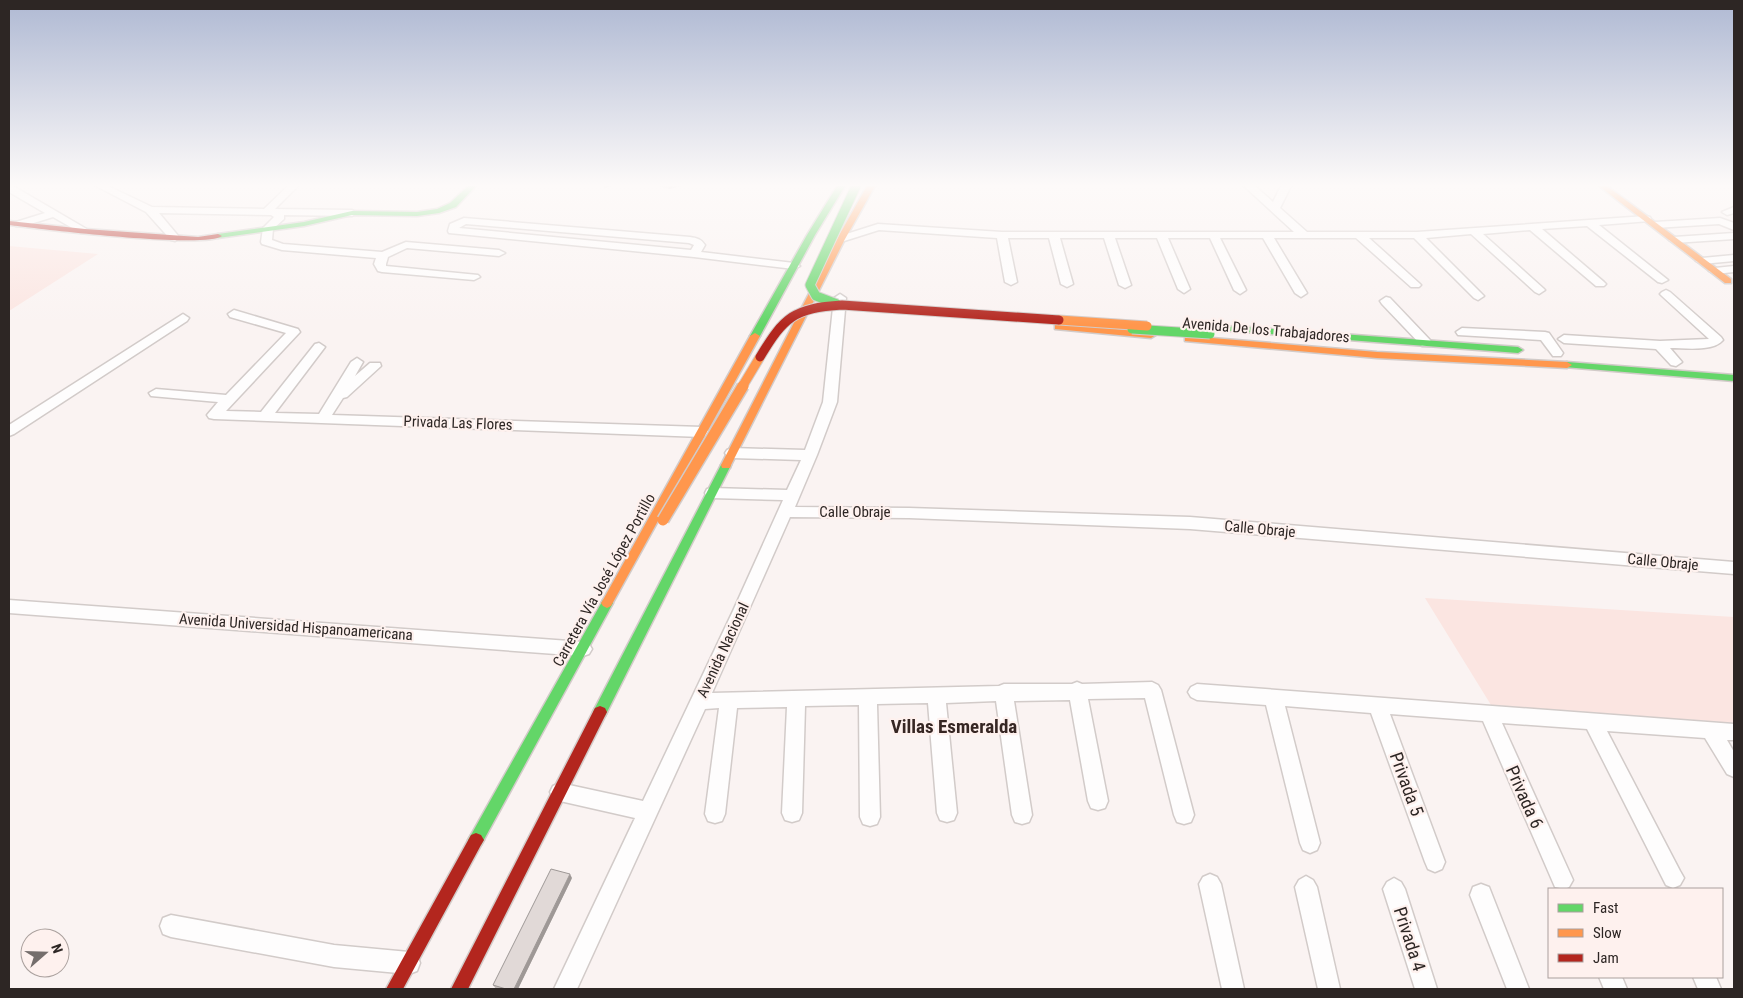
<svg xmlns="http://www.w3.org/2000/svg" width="1743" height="998" viewBox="0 0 1743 998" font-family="'Roboto Condensed',sans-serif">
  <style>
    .green { fill: #fbe5e1 }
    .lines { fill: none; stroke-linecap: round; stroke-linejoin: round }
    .street-casing { stroke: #d2cbc9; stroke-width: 3 }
    .fast-casing { stroke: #d2cbc9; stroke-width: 3 }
    .slow-casing { stroke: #d2cbc9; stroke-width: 3 }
    .jam-casing { stroke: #d2cbc9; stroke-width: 3 }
    .street { fill: #fefdfd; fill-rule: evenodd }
    .fast { fill: #63d668; fill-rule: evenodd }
    .slow { fill: #ff974d; fill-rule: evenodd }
    .jam { fill: #b3261e; fill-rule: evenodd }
    .fast-bridge-casing { stroke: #d2cbc9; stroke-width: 11; stroke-linecap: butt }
    .slow-bridge-far1-casing { stroke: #d2cbc9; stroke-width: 11; stroke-linecap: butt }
    .slow-bridge-casing { stroke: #d2cbc9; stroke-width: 14; stroke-linecap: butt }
    .jam-bridge-casing { stroke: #d2cbc9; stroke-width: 11; stroke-linecap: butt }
    .fast-bridge { stroke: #63d668; stroke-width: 9 }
    .slow-bridge-far1 { stroke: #ff974d; stroke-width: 9 }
    .slow-bridge { stroke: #ff974d; stroke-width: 11 }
    .jam-bridge { stroke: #b3261e; stroke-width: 9 }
    .wall { fill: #c2bbb9 }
    .shaded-wall { fill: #9e9896 }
    .building { fill: #e1d9d7; stroke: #9e9896 }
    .labels { text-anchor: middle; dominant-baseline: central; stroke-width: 4.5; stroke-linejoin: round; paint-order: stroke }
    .street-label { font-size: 15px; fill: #2d2624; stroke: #fef1ee }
    .near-street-label { font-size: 18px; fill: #2d2624; stroke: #fef1ee }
    .near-neighbourhood-label { font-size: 19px; font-weight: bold; fill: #362623; stroke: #fef1ee }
  </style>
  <rect width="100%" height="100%" fill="#faf3f2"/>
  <path class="green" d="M9 246 98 254 9 311Z
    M1425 598 1734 617V723L1491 705Z"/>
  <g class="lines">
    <g class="street-casing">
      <path id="street" d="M9 186H13L90 231 89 233H81L53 217 24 226H16L15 224 16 222 45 213 9 192Z
        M96 186H108L152 207 264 209 288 186H298L275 209 352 210 357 213 352 216 284 215V219L273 229 272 240 283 244 382 252 406 242 499 250 505 253 499 256 407 248 388 257 386 264V266L478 275 480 277 474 280 382 272 378 271 374 264 376 258 282 250 262 244 261 242 263 228 274 217 271 215 159 213 180 238 175 241 171 240 146 212Z
        M1244 186H1255L1273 202 1281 186H1291L1280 208 1307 232H1417L1646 216 1650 217 1651 219 1650 221 1599 225 1668 280 1662 283 1658 282 1587 226 1542 229 1604 282 1606 284 1604 286H1596L1530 230 1483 234 1543 288 1545 290 1539 294 1535 292 1471 234 1426 238 1484 296 1478 300 1474 298 1414 238H1369L1419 283 1421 285 1419 287H1411L1356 238H1274L1307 293 1301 297 1295 293 1263 238H1220L1246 290 1240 294 1234 290 1210 238H1168L1190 289 1184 293 1178 289 1157 238H1115L1131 285 1125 288 1119 285 1104 238H1060L1073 284 1067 287 1061 284 1049 238H1008L1017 282 1011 285 1005 282 997 238 879 230 841 242 836 239 837 237 878 224 1002 232H1294Z
        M1734 207V213L1727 215 1722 212Z
        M464 218 690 237C697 238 701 239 705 245L701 252 794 263 800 266 794 269 694 257 449 233 448 231 450 224ZM466 224 689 243 694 245 691 250 459 228Z
        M1720 218 1734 223V230L1719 224 1655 228 1650 225 1655 222Z
        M1734 233V239L1674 243 1669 240 1674 237Z
        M1734 255V261L1702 264 1696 261 1702 258Z
        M1734 266V272L1715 274 1709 271 1715 268Z
        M1666 290 1670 292 1721 337 1723 340C1713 352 1685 348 1670 348L1682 362 1676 366 1671 365 1656 349 1564 343 1558 339 1564 335 1660 341 1709 339 1662 296 1660 294 1662 292Z
        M840 294 846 298 837 402 817 455 795 507 909 508 1190 517 1734 562V574L1190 529 909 518 790 517 712 693 999 686 1004 684H1072L1077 682 1082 684 1152 682 1158 685 1161 690 1194 815 1191 822 1184 824 1177 822 1174 815 1145 698 1088 699 1108 801 1105 808 1098 810 1091 808 1088 801 1070 700 1014 701 1032 815 1029 822 1022 824 1015 822 1012 815 996 701 946 703 957 813 954 820 947 822 940 820 937 813 928 703 877 704 880 817 877 824 870 826 863 824 860 817 859 705 805 706 802 813 799 820 792 822 785 820 782 813 787 707 737 708 725 814 722 821 715 823 708 821 705 814 719 708 705 709 577 989H554L635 818 560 801 553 798 550 792 553 786 560 783 643 801 733 611 783 500 712 498 707 497 705 493 707 489 712 488 787 490 801 460 732 458 727 456 725 453 727 450 732 448 805 450 823 402 834 298Z
        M1386 297 1390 298 1430 340 1432 343 1430 346H1422L1382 304 1380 301Z
        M234 310 298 329 300 332 226 411 261 412 315 344 319 343 325 347 275 413 319 414 351 362 357 358 363 362 355 376 370 363H380L381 366 347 397 343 398 332 415 702 427 707 429 709 432 707 435 702 437 214 419 209 418 207 415 218 402 151 396 149 393 156 389 226 395 286 333 230 317 228 314Z
        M183 314 189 318 187 321 14 434 9 436V425Z
        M1462 328 1545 332 1549 333 1563 353 1561 356H1553L1541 340 1458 335 1456 332Z
        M9 600 583 642 589 644 592 649 589 654 583 656 9 613Z
        M1197 684 1734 724V740H1727L1734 752V777L1727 774 1705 738 1607 731 1680 871 1684 878 1680 885 1673 888 1666 885 1587 729 1502 723 1573 880 1569 887 1565 889 1555 887 1483 721 1390 714 1445 862 1442 869 1435 872 1428 869 1425 862 1371 713 1285 706 1320 843 1317 850 1310 853 1303 850 1300 843 1266 705 1197 700 1191 697 1188 692 1191 687Z
        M1210 874 1217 877 1221 884 1244 989H1222L1199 884 1203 877Z
        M1306 876 1313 880 1317 887 1340 989H1318L1295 887 1299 880Z
        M1394 878 1401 882 1405 889 1437 989H1415L1383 889 1387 882Z
        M1481 884 1489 887 1529 989H1507L1470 895 1473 887Z
        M171 915 334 945 409 952 417 955 420 963 417 971 409 974 334 967 171 937 163 934 160 926 163 918Z
        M1599 977H1622L1627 989H1604Z
        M1693 977H1716L1721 989H1698Z"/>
    </g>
    <g class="fast-casing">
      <path id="fast" d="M468 186H476L456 207 439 213 417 216 352 215 304 226 218 238 214 236 218 234 304 222 352 211 417 212 437 209 450 203Z
        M837 186H845L815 235 760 336 758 338H752L750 336 807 235Z
        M1233 326 1518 347 1523 350 1518 353 1230 331V327Z
        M1567 362 1734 375V381L1564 367 1562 365 1564 363Z
        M726 461 731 465 605 716 600 718 595 716 593 712 595 708 721 465Z
        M607 598 611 600 613 603 481 845 476 847 471 845 468 840 471 835 603 600Z"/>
    </g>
    <g class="slow-casing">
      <path id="slow" d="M867 186H875L845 239 731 465 730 468H722L721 465 837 239Z
        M1599 186H1607L1731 279V283H1725Z
        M1058 324 1151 332 1156 335 1151 338 1055 329V325Z
        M755 333 760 336 611 606 607 608 603 606 601 603 603 600 750 336Z
        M1188 336 1377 352 1567 362 1572 365 1567 368 1377 358 1185 341V337Z"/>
    </g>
    <g class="jam-casing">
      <path id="jam" d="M9 221 85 229 198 237 218 234 222 236C205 249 40 229 9 225Z
        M600 706 605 708 607 712 468 989H451L595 708Z
        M476 833 481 835 484 840 481 845 403 989H386L471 835Z"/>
    </g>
    <use href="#street" class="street"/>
    <use href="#fast" class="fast"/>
    <use href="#slow" class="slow"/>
    <use href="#jam" class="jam"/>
    <g class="fast-bridge-casing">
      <path id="fast-bridge" d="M837 304 816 296 810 285 856 186
        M1132 329 1210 334"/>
    </g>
    <g class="slow-bridge-far1-casing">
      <path id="slow-bridge-far1" d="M1059 320 1147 326
        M742 387 760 357"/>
    </g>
    <g class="slow-bridge-casing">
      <path id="slow-bridge" d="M663 520 743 386"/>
    </g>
    <g class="jam-bridge-casing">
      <path id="jam-bridge" d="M760 357C784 317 794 308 842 305L1059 320"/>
    </g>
    <use href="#fast-bridge" class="fast-bridge"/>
    <use href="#slow-bridge-far1" class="slow-bridge-far1"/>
    <use href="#slow-bridge" class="slow-bridge"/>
    <use href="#jam-bridge" class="jam-bridge"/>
  </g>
  <path class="wall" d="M659 186H681L669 189Z
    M572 878 518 989H496L493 985Z"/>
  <path class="shaded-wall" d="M604 186H612L604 188Z
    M669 186H681L669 189Z
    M570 874 572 878 518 989H514Z"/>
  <path class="building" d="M551 869 570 874 514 989H506L493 985Z"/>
  <linearGradient id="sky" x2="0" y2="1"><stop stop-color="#afb9d3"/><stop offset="0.57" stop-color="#fdfaf9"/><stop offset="1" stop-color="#fdfaf9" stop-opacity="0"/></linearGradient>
  <rect width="1743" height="325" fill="url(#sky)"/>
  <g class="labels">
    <g class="street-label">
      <text transform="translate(1266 330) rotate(5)">Avenida De los Trabajadores</text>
      <text transform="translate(458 423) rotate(2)">Privada Las Flores</text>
      <text x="855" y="512">Calle Obraje</text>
      <text transform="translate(1260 529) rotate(5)">Calle Obraje</text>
      <text transform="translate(1663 562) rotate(5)">Calle Obraje</text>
      <text transform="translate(604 580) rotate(-61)">Carretera Vía José López Portillo</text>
      <text transform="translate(296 627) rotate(4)">Avenida Universidad Hispanoamericana</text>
      <text transform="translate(723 650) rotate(-65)">Avenida Nacional</text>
    </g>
    <g class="near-street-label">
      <text transform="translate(1407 784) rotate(70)">Privada 5</text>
      <text transform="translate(1525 797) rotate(66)">Privada 6</text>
      <text transform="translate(1410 939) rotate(72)">Privada 4</text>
    </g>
    <g class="near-neighbourhood-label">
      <text x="954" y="726">Villas Esmeralda</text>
    </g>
  </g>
  <rect width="1743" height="998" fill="none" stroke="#2d2624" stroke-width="20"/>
  <rect x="1548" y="888" width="175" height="90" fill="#fef1ee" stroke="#aaa09d"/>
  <rect x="1558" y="904" width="25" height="8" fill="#63d668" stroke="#aaa09d"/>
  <text x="1593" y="913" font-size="15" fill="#2d2624">Fast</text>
  <rect x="1558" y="929" width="25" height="8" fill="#ff974d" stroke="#aaa09d"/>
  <text x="1593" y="938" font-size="15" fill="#2d2624">Slow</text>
  <rect x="1558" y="954" width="25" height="8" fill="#b3261e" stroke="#aaa09d"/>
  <text x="1593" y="963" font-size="15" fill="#2d2624">Jam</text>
  <g transform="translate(45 953) rotate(70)"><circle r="24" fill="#fef1ee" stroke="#aaa09d"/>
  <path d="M0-4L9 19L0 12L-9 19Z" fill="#756e6c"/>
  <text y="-8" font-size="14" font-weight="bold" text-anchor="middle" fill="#2d2624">N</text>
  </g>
</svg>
